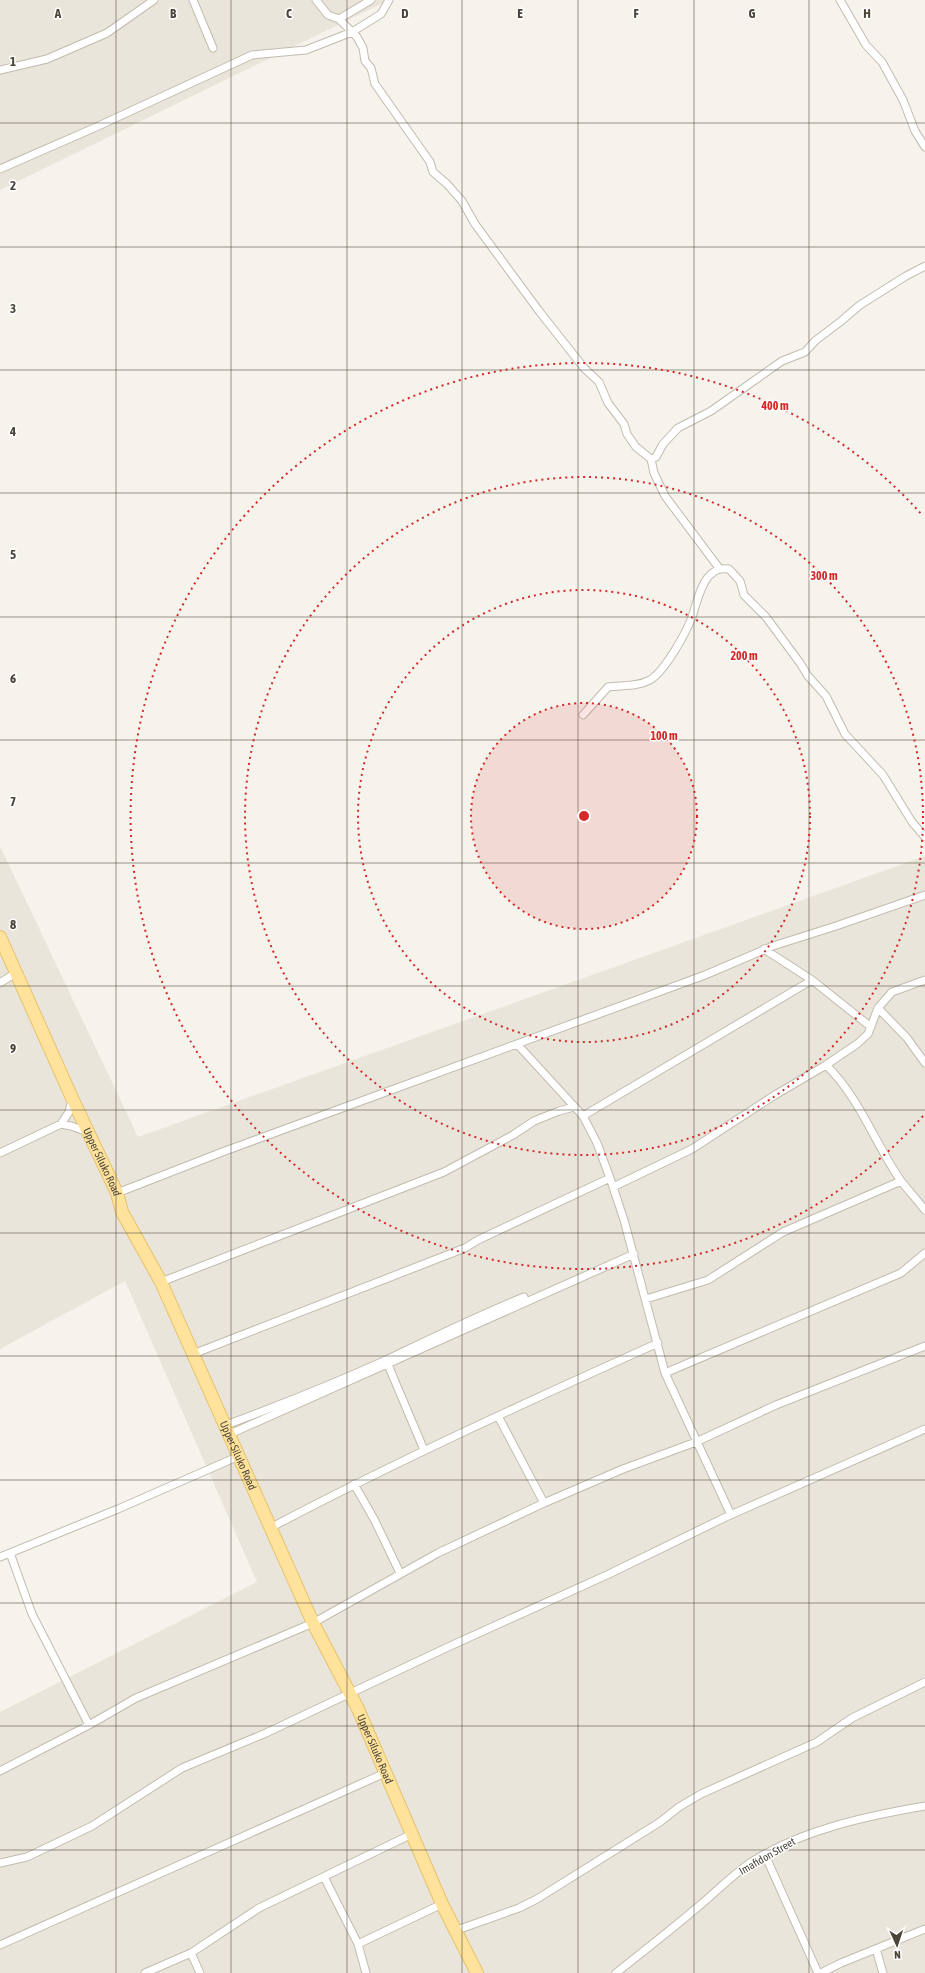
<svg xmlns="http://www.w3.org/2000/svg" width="925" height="1973" viewBox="0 0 925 1973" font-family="'Asap Condensed',sans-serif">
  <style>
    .residential { fill: #eae5da }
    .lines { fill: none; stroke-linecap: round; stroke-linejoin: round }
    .minor-casing { stroke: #c2bbae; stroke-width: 9 }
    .primary-casing { stroke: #e6c16a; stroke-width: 14 }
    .minor { stroke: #fff; stroke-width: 7 }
    .primary { stroke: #ffe39c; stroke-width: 12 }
    .grid { fill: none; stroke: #4b4439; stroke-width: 1; stroke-opacity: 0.55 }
    .ring { fill: none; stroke: #d62828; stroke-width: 2; stroke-dasharray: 2 4 }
    .labels { text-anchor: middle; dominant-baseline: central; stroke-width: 3; stroke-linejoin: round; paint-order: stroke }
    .street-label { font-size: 11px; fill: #4b4439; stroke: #fff }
    .grid-label { font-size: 13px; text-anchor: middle; font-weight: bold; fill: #4b4439; stroke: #fff; stroke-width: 3; stroke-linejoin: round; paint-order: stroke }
    .centre { fill: #d62828; stroke: #fff; stroke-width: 2 }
    .ring-label { font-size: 12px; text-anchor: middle; font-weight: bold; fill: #d62828; stroke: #fff; stroke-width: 3; stroke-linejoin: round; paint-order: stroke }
  </style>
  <rect width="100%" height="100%" fill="#f6f3ec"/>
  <path class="residential" d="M0 0H389L0 190Z
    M0 846 138 1137 925 856V1973H0V1712L257 1582 125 1281 0 1349Z"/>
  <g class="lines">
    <g class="minor-casing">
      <path id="minor" d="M193 0 213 48
        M316 0 328 15 339 19 371 0
        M840 0 866 45 882 62 903 100 915 131 925 147
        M339 19 357 37 363 48 365 61 371 68 375 84 430 162 433 172 447 184 462 201 475 224 539 311 584 368 599 382 608 403 624 424 627 434 636 447 651 459 656 457 663 444 678 428 711 411 782 361 805 352 815 341 840 322 860 305 906 276 925 266
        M0 70 47 59 107 33 154 0
        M0 169 94 128 252 55 306 50 352 32 381 14 389 0
        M651 459 654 473 665 496 719 568
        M583 715 608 687C622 685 637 687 650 680 665 671 686 633 692 617 696 605 701 583 710 575 716 569 721 568 729 569L740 581 744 595 766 617 800 663 808 676 826 696 845 734 883 775 912 822 925 837
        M764 949 812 980 871 1027
        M0 983 17 972
        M878 1008 907 1038 925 1063
        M518 1045 583 1116 812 980
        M826 1065 857 1044 868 1034 878 1008 892 992 925 980
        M583 1116 597 1143 610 1178 624 1220 665 1373 731 1515
        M61 1124 69 1112 72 1099
        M0 1153 61 1124 71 1126 88 1132
        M613 1187 692 1149 775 1095 826 1065C860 1098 875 1144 901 1181 909 1191 917 1200 925 1210
        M117 1193 225 1151 705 975 773 946 836 926 925 895
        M161 1282 444 1172 513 1135 534 1121 559 1111 574 1107
        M646 1299 708 1280 783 1232 901 1181
        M193 1354 465 1248 478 1240 610 1178
        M386 1360 424 1450
        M665 1373 901 1273 925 1253
        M498 1416 544 1503
        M226 1425C280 1405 333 1384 386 1360 432 1338 477 1316 524 1297
        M230 1434 634 1254
        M354 1484 374 1519 400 1573
        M270 1528C397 1461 527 1402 658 1343
        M10 1553 32 1614 89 1725
        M0 1557 118 1509 239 1456
        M0 1771 89 1725 136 1698 313 1623 438 1553 544 1503 623 1469 696 1442 776 1405 925 1346
        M765 1855 818 1973
        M0 1863 27 1857 92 1826 182 1768 266 1733 448 1647 609 1574 726 1517 925 1429
        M324 1877 358 1944
        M457 1930 519 1908 537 1899 660 1822 679 1807 701 1794 817 1742 852 1718 925 1682
        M0 1945 385 1773
        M876 1949 883 1973
        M191 1953 200 1973
        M145 1973 191 1953 259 1908 412 1834
        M366 1973 358 1944 442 1904
        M616 1973C644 1951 672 1929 699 1906 716 1892 731 1876 750 1863 800 1830 867 1816 925 1806
        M821 1973 841 1963 925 1929"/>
    </g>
    <g class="primary-casing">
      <g id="primary">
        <path id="s1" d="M0 937 72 1098 117 1193 122 1212 161 1282 313 1623 358 1709 442 1904 477 1973"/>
      </g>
    </g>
    <use href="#minor" class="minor"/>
    <use href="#primary" class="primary"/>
  </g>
  <path class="grid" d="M116 0V1973M231 0V1973M347 0V1973M462 0V1973M578 0V1973M694 0V1973M809 0V1973M0 123H925M0 247H925M0 370H925M0 493H925M0 617H925M0 740H925M0 863H925M0 986H925M0 1110H925M0 1233H925M0 1356H925M0 1480H925M0 1603H925M0 1726H925M0 1850H925"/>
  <circle cx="584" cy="816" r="113" fill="#d62828" fill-opacity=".12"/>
  <g class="ring">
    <circle cx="584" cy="816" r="113"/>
    <circle cx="584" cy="816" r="226"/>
    <circle cx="584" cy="816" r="339"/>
    <path d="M923 1116A453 453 0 1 1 923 516"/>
  </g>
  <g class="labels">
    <g class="street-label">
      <text stroke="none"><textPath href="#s1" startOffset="247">Upper Siluko Road</textPath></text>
      <text stroke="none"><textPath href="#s1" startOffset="571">Upper Siluko Road</textPath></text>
      <text stroke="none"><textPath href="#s1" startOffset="895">Upper Siluko Road</textPath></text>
      <text transform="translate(767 1856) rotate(-30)">Imafidon Street</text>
    </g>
  </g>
  <g class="grid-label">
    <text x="58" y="18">A</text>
    <text x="173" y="18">B</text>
    <text x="289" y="18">C</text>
    <text x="405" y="18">D</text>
    <text x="520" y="18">E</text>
    <text x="636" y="18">F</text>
    <text x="752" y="18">G</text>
    <text x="867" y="18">H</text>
    <text x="13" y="66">1</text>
    <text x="13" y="190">2</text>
    <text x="13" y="313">3</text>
    <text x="13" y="436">4</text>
    <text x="13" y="559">5</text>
    <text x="13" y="683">6</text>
    <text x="13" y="806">7</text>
    <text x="13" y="929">8</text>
    <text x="13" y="1053">9</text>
  </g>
  <circle cx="584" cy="816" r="6" class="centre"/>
  <g class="ring-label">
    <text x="775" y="410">400 m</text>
    <text x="824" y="580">300 m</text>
    <text x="744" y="660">200 m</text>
    <text x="664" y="740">100 m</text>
  </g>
  <g transform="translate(897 1945) rotate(177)" stroke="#ffffff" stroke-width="3" paint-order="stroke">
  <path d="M0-3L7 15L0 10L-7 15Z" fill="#4b4439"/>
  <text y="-6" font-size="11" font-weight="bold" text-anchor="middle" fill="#4b4439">N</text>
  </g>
</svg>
